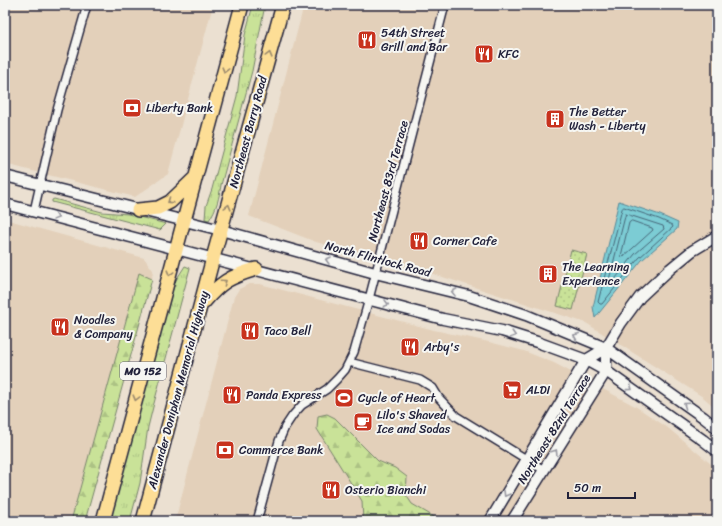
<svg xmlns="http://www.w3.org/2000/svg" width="722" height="526" viewBox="0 0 722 526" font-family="Sriracha,sans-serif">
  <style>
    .built { fill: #e3d0ba }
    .grass { fill: url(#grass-tufts); stroke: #76826a }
    .forest { fill: url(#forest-firs); stroke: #76826a }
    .park { fill: url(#park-dots); stroke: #76826a }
    .water { fill: #7cccd4; stroke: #588897 }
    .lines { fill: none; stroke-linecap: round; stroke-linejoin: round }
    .shore { stroke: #466678; stroke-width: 1 }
    .street-casing { stroke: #22223b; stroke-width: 10 }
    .secondary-casing { stroke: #22223b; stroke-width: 13 }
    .highway-casing { stroke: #22223b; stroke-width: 16 }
    .street { stroke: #f6f6f2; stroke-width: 7 }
    .secondary { stroke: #f6f6f2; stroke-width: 10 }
    .highway { stroke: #fdde96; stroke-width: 13 }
    .oneway { stroke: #9a896d }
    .oneway2 { stroke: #9797a0 }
    .labels { text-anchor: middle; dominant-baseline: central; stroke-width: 4; stroke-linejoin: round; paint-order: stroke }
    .shield { fill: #f6f6f2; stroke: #626272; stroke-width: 1 }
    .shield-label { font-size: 11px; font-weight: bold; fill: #22223b }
    .poi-label { font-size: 12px; fill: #22223b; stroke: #f6f6f2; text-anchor: start }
    .street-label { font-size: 12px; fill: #22223b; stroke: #f6f6f2 }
  </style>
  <defs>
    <pattern id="grass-tufts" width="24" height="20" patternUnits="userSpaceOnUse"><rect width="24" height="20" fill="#c9e298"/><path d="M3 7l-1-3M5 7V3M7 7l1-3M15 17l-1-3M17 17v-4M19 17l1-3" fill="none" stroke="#acc284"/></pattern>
    <pattern id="forest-firs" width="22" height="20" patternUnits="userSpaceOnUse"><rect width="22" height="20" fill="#c9e298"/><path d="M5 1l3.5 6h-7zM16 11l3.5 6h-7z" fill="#acc284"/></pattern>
    <pattern id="park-dots" width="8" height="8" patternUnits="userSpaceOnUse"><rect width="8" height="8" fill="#c9e298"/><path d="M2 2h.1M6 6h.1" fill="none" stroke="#acc284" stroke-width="1.8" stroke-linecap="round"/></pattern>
  </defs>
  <rect width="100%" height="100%" fill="#ebe0d1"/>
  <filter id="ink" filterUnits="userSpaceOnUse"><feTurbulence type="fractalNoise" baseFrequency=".025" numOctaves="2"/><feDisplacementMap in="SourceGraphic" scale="8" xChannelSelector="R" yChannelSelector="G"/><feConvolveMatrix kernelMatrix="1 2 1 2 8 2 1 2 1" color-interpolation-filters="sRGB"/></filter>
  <g filter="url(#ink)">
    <path class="built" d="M5 5H213L168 174 135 197 5 164Z
      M304 5H717V409L703 397 586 323 424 271 316 242 249 216Z
      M5 219 144 258 153 270 152 279 139 274 71 521H5Z
      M249 284H260L434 330 489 342 524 351 554 363 635 406 668 428 717 469V521H175L234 297 239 289Z"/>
    <path class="grass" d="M253 5H265L252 71 221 185C219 198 217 208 209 220L205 219 206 206 212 189 237 96 245 35Z
      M54 199 102 212 128 214 166 224 160 230 52 202V200Z
      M185 266 190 268 153 407 148 427 140 483 130 521H110L172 292 176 280Z"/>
    <path class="forest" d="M139 273 152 279 85 521H71Z
      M327 414 335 418 378 461 395 468 407 477 406 495 412 504 441 521H363L362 501 317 429 318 416Z"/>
    <path class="park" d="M571 250 587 254 573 310 557 306Z"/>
    <path class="water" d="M619 201 660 215 678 223 677 229 642 260 595 318 593 307Z"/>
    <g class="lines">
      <path class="shore" d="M624 207 659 219 672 225 673 227 639 258 602 304H600L598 302 622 209Z
        M626 214 663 226 664 229 635 254 612 283H610L609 281Z
        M632 221 652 228 653 230 622 258 621 256 629 223Z"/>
      <g class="street-casing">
        <path id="street" d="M34 211 57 110 87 5
          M349 362 420 380 433 388 439 398 456 416 544 470
          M257 521 279 441 285 427 293 415 302 405 327 389 337 379 345 370 354 352 369 299 445 5"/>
      </g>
      <g class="secondary-casing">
        <path id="secondary" d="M5 176 221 230 375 273 469 296 526 315 606 348 703 417 717 428
          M5 204 443 319 502 331 537 342 586 360 606 371 703 440 717 451
          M490 521 586 360 606 348 621 323 640 297 670 269 692 251 717 236
          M512 521 606 371V348"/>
      </g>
      <g class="highway-casing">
        <path id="highway" d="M138 210 158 208 170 202 195 178
          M203 303C221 282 229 277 256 269
          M103 521 242 5
          M143 521 213 258 283 5"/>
      </g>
      <use href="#street" class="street"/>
      <use href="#secondary" class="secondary"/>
      <use href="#highway" class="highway"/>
    </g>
    <defs><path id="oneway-chevron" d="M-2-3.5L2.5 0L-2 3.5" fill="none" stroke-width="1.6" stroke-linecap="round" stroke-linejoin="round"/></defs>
    <g class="oneway">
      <use href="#oneway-chevron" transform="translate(269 55) rotate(-75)"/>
      <use href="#oneway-chevron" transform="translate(225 70) rotate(105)"/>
      <use href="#oneway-chevron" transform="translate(170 201) rotate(144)"/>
      <use href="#oneway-chevron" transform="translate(228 207) rotate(-75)"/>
      <use href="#oneway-chevron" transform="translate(170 273) rotate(105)"/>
      <use href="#oneway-chevron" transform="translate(224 282) rotate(-34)"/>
      <use href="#oneway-chevron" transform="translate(136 398) rotate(105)"/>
    </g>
    <g class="oneway2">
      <use href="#oneway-chevron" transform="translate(56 217) rotate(15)"/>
      <use href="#oneway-chevron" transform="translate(328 260) rotate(-164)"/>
      <use href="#oneway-chevron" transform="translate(454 292) rotate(-166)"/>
      <use href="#oneway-chevron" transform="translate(386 304) rotate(15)"/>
      <use href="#oneway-chevron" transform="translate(513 335) rotate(17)"/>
      <use href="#oneway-chevron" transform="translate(576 336) rotate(-157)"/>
      <use href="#oneway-chevron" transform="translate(630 388) rotate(36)"/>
      <use href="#oneway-chevron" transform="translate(686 405) rotate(-145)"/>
      <use href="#oneway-chevron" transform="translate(555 452) rotate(-58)"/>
      <use href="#oneway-chevron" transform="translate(506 494) rotate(121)"/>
    </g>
  </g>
  <defs>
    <g id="restaurant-square" transform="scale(1)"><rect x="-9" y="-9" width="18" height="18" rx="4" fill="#c8321e" stroke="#f6f6f2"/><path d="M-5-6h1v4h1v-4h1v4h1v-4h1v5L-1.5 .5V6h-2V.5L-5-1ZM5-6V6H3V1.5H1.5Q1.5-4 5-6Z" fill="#fff"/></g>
    <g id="bank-square" transform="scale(1)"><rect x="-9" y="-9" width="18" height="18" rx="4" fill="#c8321e" stroke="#f6f6f2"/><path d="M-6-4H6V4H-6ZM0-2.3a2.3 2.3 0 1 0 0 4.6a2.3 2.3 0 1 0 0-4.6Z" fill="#fff"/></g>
    <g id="building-square" transform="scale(1)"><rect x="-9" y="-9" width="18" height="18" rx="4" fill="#c8321e" stroke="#f6f6f2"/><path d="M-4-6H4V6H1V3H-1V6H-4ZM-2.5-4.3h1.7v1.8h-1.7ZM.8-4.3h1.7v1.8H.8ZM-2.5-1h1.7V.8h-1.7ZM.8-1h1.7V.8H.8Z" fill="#fff"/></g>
    <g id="supermarket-square" transform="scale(1)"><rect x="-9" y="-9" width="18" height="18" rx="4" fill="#c8321e" stroke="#f6f6f2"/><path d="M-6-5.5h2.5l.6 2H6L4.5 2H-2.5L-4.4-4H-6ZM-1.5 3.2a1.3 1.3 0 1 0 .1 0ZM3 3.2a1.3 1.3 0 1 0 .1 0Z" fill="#fff"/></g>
    <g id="stadium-square" transform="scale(1)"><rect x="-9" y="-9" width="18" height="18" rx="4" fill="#c8321e" stroke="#f6f6f2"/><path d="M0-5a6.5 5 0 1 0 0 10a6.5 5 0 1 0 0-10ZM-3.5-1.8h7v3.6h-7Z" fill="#fff"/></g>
    <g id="cafe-square" transform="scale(1)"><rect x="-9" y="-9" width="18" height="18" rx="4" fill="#c8321e" stroke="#f6f6f2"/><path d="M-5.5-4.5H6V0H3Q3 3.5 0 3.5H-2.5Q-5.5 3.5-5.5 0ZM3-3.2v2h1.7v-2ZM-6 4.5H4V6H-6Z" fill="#fff"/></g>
  </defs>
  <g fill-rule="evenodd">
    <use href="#restaurant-square" x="367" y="40"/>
    <use href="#restaurant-square" x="484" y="54"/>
    <use href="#bank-square" x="132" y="108"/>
    <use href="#building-square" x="555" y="119"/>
    <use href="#restaurant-square" x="419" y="241"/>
    <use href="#building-square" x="548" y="274"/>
    <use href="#restaurant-square" x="60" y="327"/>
    <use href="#restaurant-square" x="250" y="331"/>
    <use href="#restaurant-square" x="410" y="347"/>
    <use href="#supermarket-square" x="512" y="390"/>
    <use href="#restaurant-square" x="232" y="395"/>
    <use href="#stadium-square" x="344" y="398"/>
    <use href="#cafe-square" x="363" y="422"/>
    <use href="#bank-square" x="225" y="450"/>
    <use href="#restaurant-square" x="331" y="490"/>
  </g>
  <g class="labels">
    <rect class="shield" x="120" y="362" width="46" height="18" rx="3"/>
    <g class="shield-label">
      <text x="143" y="371">MO 152</text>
    </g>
    <g class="poi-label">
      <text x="381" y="33">54th Street<tspan x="381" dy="14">Grill and Bar</tspan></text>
      <text x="498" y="54">KFC</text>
      <text x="146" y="108">Liberty Bank</text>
      <text x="569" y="112">The Better<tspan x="569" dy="14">Wash - Liberty</tspan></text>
      <text x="433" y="241">Corner Cafe</text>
      <text x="562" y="267">The Learning<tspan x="562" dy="14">Experience</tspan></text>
      <text x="74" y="320">Noodles<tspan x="74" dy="14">&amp; Company</tspan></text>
      <text x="264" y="331">Taco Bell</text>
      <text x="424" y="347">Arby's</text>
      <text x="526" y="390">ALDI</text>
      <text x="246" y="395">Panda Express</text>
      <text x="358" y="398">Cycle of Heart</text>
      <text x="377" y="415">Lilo's Shaved<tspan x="377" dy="14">Ice and Sodas</tspan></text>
      <text x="239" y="450">Commerce Bank</text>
      <text x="345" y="490">Osterio Bianchi</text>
    </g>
    <g class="street-label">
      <text transform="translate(248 132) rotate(-75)">Northeast Barry Road</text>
      <text transform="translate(388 181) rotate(-75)">Northeast 83rd Terrace</text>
      <text transform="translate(378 259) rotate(15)">North Flintlock Road</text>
      <text transform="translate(178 390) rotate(-75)">Alexander Doniphan Memorial Highway</text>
      <text transform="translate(554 429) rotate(-58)">Northeast 82nd Terrace</text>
    </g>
  </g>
  <rect width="722" height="526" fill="none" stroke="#f6f6f2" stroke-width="20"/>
  <rect x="10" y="10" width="702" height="506" fill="none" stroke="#22223b" stroke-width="1.5" filter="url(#ink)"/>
  <path d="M568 492v6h67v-6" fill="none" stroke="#22223b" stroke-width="2"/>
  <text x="574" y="492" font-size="12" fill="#22223b" stroke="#f6f6f2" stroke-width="3" paint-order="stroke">50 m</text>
</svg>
